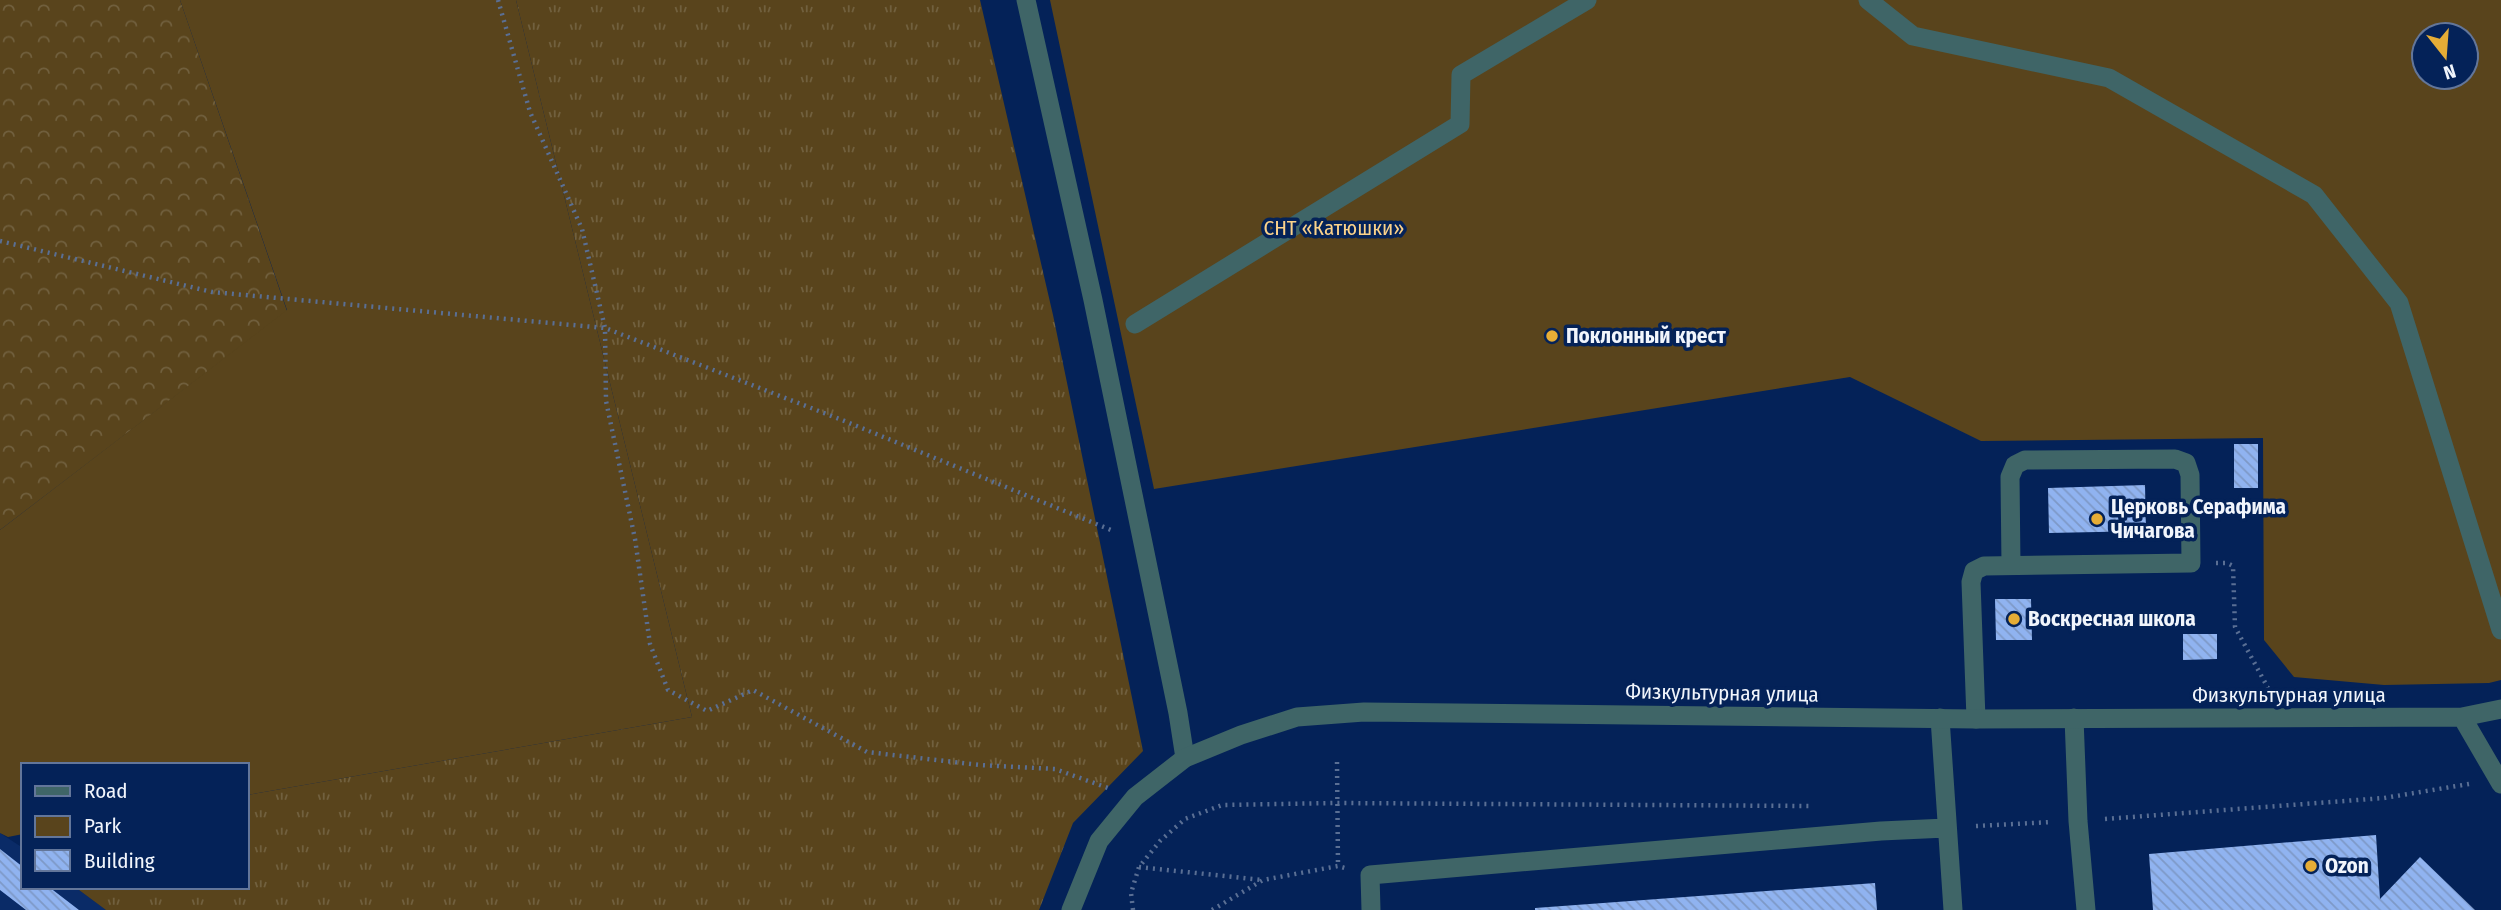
<svg xmlns="http://www.w3.org/2000/svg" width="2501" height="910" viewBox="0 0 2501 910" font-family="'Fira Sans Condensed',sans-serif">
  <style>
    .built { fill: #0a2b67 }
    .grass { fill: url(#grass-tufts) }
    .forest { fill: url(#forest-crowns) }
    .green { fill: #59441c; fill-rule: evenodd }
    .building { fill: url(#building-back-hatch) }
    .lines { fill: none; stroke-linecap: round; stroke-linejoin: round }
    .path { stroke: #5a6f94; stroke-width: 4.5; stroke-dasharray: 2 5; stroke-linecap: butt }
    .service { stroke: #3f6567; stroke-width: 19 }
    .minor { stroke: #3f6567; stroke-width: 19 }
    .poi-dot { fill: #e6ad36; stroke: #042258; stroke-width: 2.5 }
    .labels { text-anchor: middle; dominant-baseline: central; stroke-width: 7; stroke-linejoin: round; paint-order: stroke }
    .park-label { font-size: 21px; fill: #fbd28a; stroke: #042258 }
    .poi-label { font-size: 21px; font-weight: bold; fill: #f1f5fc; stroke: #042258; text-anchor: start }
    .street-label { font-size: 21px; fill: #f1f5fc; stroke: #042258 }
  </style>
  <defs>
    <pattern id="grass-tufts" width="24" height="20" patternUnits="userSpaceOnUse" patternTransform="scale(1.75)"><rect width="24" height="20" fill="#59441c"/><path d="M3 7l-1-3M5 7V3M7 7l1-3M15 17l-1-3M17 17v-4M19 17l1-3" fill="none" stroke="#71603e"/></pattern>
    <pattern id="forest-crowns" width="20" height="18" patternUnits="userSpaceOnUse" patternTransform="scale(1.75)"><rect width="20" height="18" fill="#59441c"/><path d="M2 6a3 3 0 1 1 6 0M12 15a3 3 0 1 1 6 0" fill="none" stroke="#71603e"/></pattern>
    <pattern id="building-back-hatch" width="6" height="6" patternUnits="userSpaceOnUse" patternTransform="scale(1.75)"><rect width="6" height="6" fill="#90b3f0"/><path d="M-1 5l2 2M0 0l6 6M5-1l2 2" fill="none" stroke="#7e99c7"/></pattern>
  </defs>
  <rect width="100%" height="100%" fill="#042258"/>
  <path class="built" d="M0 833 23 848V887H75L106 910H0Z"/>
  <path class="grass" d="M516 0H980L1053 315 1143 751 1073 823 1039 910H106L75 887H247V795L692 717Z"/>
  <path class="forest" d="M0 0H180L287 311 0 530Z"/>
  <path class="green" d="M180 0H516L692 717 247 795V765H23V834L8 837 0 833V530L287 310Z
    M1050 0H2501V680L2489 683 2384 685 2294 677 2264 640 2263 438 1981 441 1850 377 1154 489ZM2424 35H2466V77H2424Z"/>
  <path class="building" d="M2234 444H2258V488H2234Z
    M2145 485 2146 531 2049 533 2048 488Z
    M1995 599H2031L2032 640H1996Z
    M2183 634H2217V659L2183 660Z
    M2376 835 2380 899 2420 857 2475 910H2153L2149 854Z
    M0 849 23 867V887H49L79 910H26L0 890Z
    M1875 883 1877 910H1535V908Z"/>
  <g class="lines">
    <path class="path" d="M498 0 530 112 582 229 605 328 606 401 635 539 650 644 668 690 707 711 753 690 867 752 980 765 1055 769 1108 788
      M0 241 212 292 605 328 842 420 1111 530
      M2145 508H2165
      M2216 563H2227L2233 566 2235 627 2268 688H2273
      M1337 762 1338 866
      M2105 819 2384 798 2469 784
      M1976 826 2051 822
      M1139 867 1262 880
      M1133 910 1131 893 1139 867 1160 841 1185 819 1222 805 1337 803 1809 806
      M1212 910 1263 880 1338 866 1345 868"/>
    <path class="service" d="M1026 0 1093 300 1178 713 1185 758
      M1868 0 1913 36 2109 78 2314 195 2399 303 2501 630
      M1135 324 1460 124 1461 75 1587 0
      M1940 718 1953 910
      M2074 718 2078 821 2086 910
      M1976 719 1971 582 1974 571 1984 566 2191 563 2190 475 2186 463 2175 459 2025 460 2015 465 2010 477 2011 565
      M1371 910 1370 875 1881 831 1946 828"/>
    <path class="minor" d="M2462 717 2501 784
      M1071 910 1099 841 1135 797 1185 758 1241 735 1297 717 1364 712 1976 719 2462 717 2501 709"/>
  </g>
  <g class="poi-dot">
    <circle cx="1552" cy="336" r="7"/>
    <circle cx="2097" cy="519" r="7"/>
    <circle cx="2014" cy="619" r="7"/>
    <circle cx="2311" cy="866" r="7"/>
  </g>
  <g class="labels">
    <g class="park-label">
      <text x="1334" y="228">СНТ «Катюшки»</text>
    </g>
    <g class="poi-label">
      <text x="1566" y="336">Поклонный крест</text>
      <text x="2111" y="507">Церковь Серафима<tspan x="2111" dy="24">Чичагова</tspan></text>
      <text x="2028" y="619">Воскресная школа</text>
      <text x="2325" y="866">Ozon</text>
    </g>
    <g class="street-label">
      <text transform="translate(1722 693) rotate(1)">Физкультурная улица</text>
      <text x="2289" y="695">Физкультурная улица</text>
    </g>
  </g>
  <rect x="21" y="763" width="228" height="126" fill="#042258" stroke="#63769a" stroke-width="2"/>
  <rect x="35" y="786" width="35" height="10" fill="#3f6567" stroke="#63769a" stroke-width="2"/>
  <text x="84" y="798" font-size="21" fill="#f1f5fc">Road</text>
  <rect x="35" y="816" width="35" height="21" fill="#59441c" stroke="#63769a" stroke-width="2"/>
  <text x="84" y="833" font-size="21" fill="#f1f5fc">Park</text>
  <rect x="35" y="850" width="35" height="21" fill="url(#building-back-hatch)" stroke="#63769a" stroke-width="2"/>
  <text x="84" y="868" font-size="21" fill="#f1f5fc">Building</text>
  <g transform="translate(2445 56) rotate(163)"><circle r="33" fill="#042258" stroke="#63769a" stroke-width="2"/>
  <path d="M0-5L12 26L0 18L-12 26Z" fill="#e6ad36"/>
  <text y="-10" font-size="19" font-weight="bold" text-anchor="middle" fill="#f1f5fc">N</text>
  </g>
</svg>
